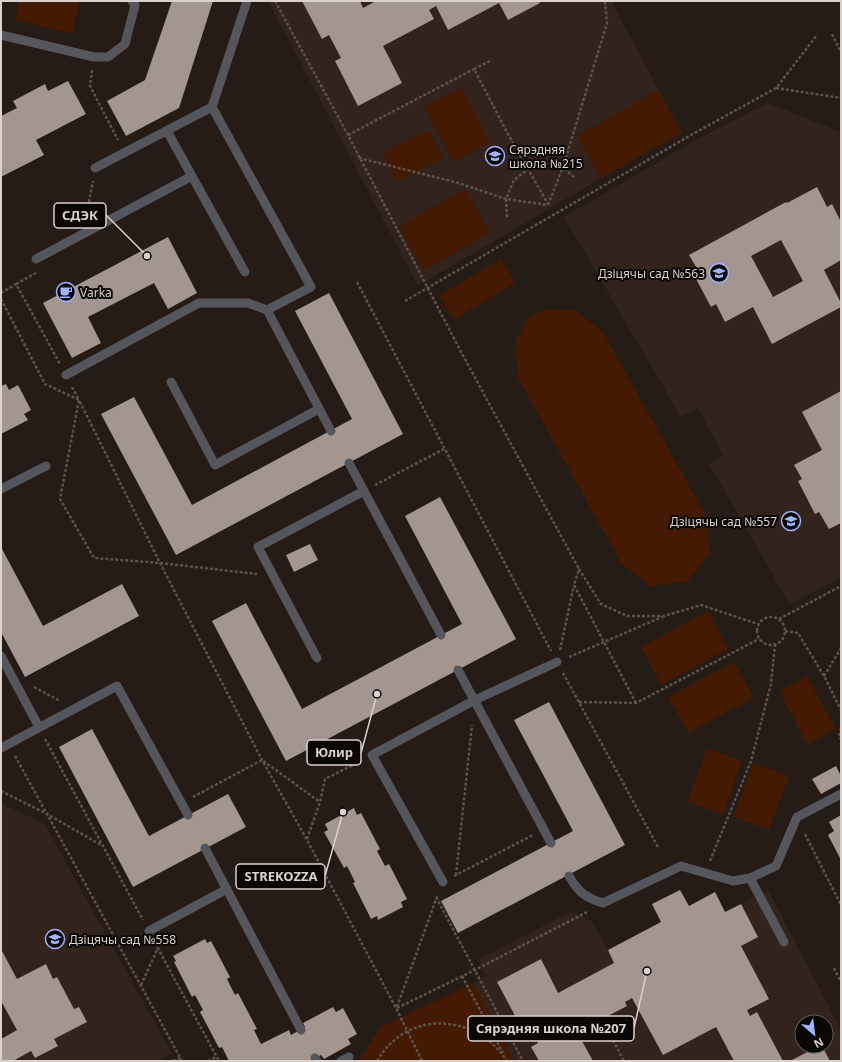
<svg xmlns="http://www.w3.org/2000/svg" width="842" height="1062" viewBox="0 0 842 1062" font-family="'Noto Sans',sans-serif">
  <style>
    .built { fill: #32231c; fill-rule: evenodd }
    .green { fill: #441a02 }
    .building { fill: #a3958f; fill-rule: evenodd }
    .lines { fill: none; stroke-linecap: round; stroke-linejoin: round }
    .path { stroke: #5c524e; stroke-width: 2.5; stroke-dasharray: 3 2; stroke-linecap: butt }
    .service { stroke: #54565b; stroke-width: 9 }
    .labels { text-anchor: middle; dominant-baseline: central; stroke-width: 4; stroke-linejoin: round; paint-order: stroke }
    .poi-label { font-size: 12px; fill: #dad2cf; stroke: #0b0705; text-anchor: start }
    .leader { fill: none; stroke: #dad2cf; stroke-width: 1.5 }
    .callout-dot { fill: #dad2cf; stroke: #0b0705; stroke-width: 1.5 }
    .callout { fill: #0b0705; stroke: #dad2cf; stroke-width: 1.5 }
    .callout-label { font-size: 13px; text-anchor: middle; font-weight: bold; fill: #dad2cf }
  </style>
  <rect width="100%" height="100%" fill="#251b17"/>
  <path class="built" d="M268 1H611L682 133 601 178 418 286Z
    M768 103 841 132V577L790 605 709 464 723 455 698 408 681 417 564 217 694 141Z
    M1 803 45 824 172 1054 158 1061H1Z
    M680 890 689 906 715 892 725 912 768 890 841 1030V1061H514L473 983 486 976 478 960 570 912 592 921 608 950 661 922 652 904ZM802 1022H826V1046H802Z"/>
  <path class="green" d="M19 1H80L72 34 15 20Z
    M461 88 490 143 453 162 424 107Z
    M658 90 682 133 601 178 577 136Z
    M429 130 443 158 397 181 383 153Z
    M465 189 490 233 424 271 399 227Z
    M501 259 515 283 454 320 439 296Z
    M545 309 575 310 603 332 706 516 710 553 687 582 650 586 621 563 518 378 515 343 528 318Z
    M708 611 728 649 661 685 641 647Z
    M734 662 754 698 688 733 668 697Z
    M807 676 836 729 808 745 779 692Z
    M707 748 742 761 723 815 687 802Z
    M753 763 789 776 769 830 733 817Z
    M473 983 514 1061H359L379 1028Z"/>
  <path class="building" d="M172 1H213L179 108 126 136 107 101 145 80Z
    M302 1H360L363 8 376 1H539L540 3 508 20 499 3 448 30 436 6 429 10 434 19 383 46 402 83 358 106 335 61 341 58 329 35 322 39Z
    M68 81 86 114 36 140 44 155 1 177V116L17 108 13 101 45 84 48 91Z
    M817 187 827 207 832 204 841 222V260L824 270 841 303V307L772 344 753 307 725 322 716 304 711 307 694 275 699 272 689 255 786 202 787 203ZM781 240 803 281 773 297 751 256Z
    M168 237 197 293 168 309 154 283 88 317 101 343 72 358 43 303Z
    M329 293 403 434 176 555 101 414 134 397 192 505 352 419 295 311Z
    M6 384 9 390 18 385 31 410 24 414 28 420 1 434V386Z
    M841 391V523L829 529 819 512 815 514 798 481 802 479 794 465 822 450 802 412Z
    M440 497 516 639 286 761 212 621 246 603 302 709 462 624 405 516Z
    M310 544 318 560 294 572 286 555Z
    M1 547 43 626 122 584 139 616 25 677 1 632Z
    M549 702 625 845 458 933 441 901 573 831 514 720Z
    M92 729 149 836 228 794 246 827 133 887 59 747Z
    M836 766 841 776V783L821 794 812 779Z
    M354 808 357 815 361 813 380 849 377 851 385 866 389 864 407 899 401 902 403 907 378 920 377 916 371 919 353 883 355 882 347 866 344 868 324 832 328 830 325 824Z
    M841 815V860L828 835 834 831 829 822Z
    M680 890 689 906 715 892 725 912 741 904 758 937 741 946 769 999 747 1010 750 1016 757 1012 783 1061H734L716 1027 663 1055 632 998 625 1002 627 1006 577 1032 593 1061H539L531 1047 538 1043 527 1022 520 1025 497 982 541 959 558 993 614 963 608 950 661 922 652 904Z
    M205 939 207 943 211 941 230 977 227 979 235 995 238 993 257 1029 254 1030 261 1044 289 1030 291 1035 305 1027 303 1023 333 1007 336 1012 343 1008 357 1034 348 1039 351 1044 324 1059 321 1055 310 1061H229L222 1047 219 1048 200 1012 203 1010 195 995 192 997 174 962 176 961 173 956Z
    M1 949 17 979 46 964 53 979 57 977 74 1009 79 1007 87 1022 54 1039 58 1046 35 1058 31 1051 13 1061H1V1039L17 1030 1 1001Z
    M819 1046H822L830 1061H790Z"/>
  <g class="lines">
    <path class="path" d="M275 1 348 135 460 350 579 569
      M832 34 841 52
      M490 61 474 69 509 136 548 204
      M92 70 90 86 118 140
      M776 88 841 98
      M348 135 474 69
      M359 158 455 182 506 199 548 205
      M548 205 563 167 607 23 605 2
      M86 217 93 181
      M507 217 506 199 514 180 531 167 544 163 563 167 575 178
      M357 282 551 651
      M16 284 36 273
      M1 293 16 284 60 364
      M1 299 45 384 79 400 160 563 262 760 307 840 396 1008 422 1061
      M405 301 691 135 776 88 817 35
      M72 387 79 400 60 499 94 558 160 563 257 574
      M375 485 444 449
      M757 631a14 14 0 1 1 28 0a14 14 0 1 1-28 0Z
      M779 619 841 586
      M785 631 798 633 824 676 841 710
      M560 650 574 585
      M569 657 662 617
      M563 673 658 847
      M824 676 841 648
      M34 687 60 701
      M579 702 636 703 759 639
      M636 703 574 585 579 569 601 604 627 616H664L701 605 758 624
      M841 728 839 736 841 739
      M45 739 143 920
      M15 756 47 814 182 1061
      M1 791 47 814 101 845
      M193 797 262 760 320 802
      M805 834 841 905
      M307 839 320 802 325 779 361 761
      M710 861 751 761 771 684 775 644
      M456 875 472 725
      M454 876 533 835
      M436 897 523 1061
      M155 943 219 1061
      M834 968 841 982
      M462 976 503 1053
      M141 985 158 948
      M397 1007 438 894
      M397 1008 475 970 587 912
      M606 1027 624 1061
      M173 1061 180 1058
      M208 1061 216 1057
      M377 1061C407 1009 476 1013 507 1061"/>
    <path class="service" d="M1 35 94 57H108L125 44 135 5 132 1
      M212 107 311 287 267 310
      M167 131 245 272
      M95 168 212 107 247 1
      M36 259 192 176
      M66 375 199 303H248L267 310 331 431
      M171 382 215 465 319 409
      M349 463 441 635
      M1 489 46 466
      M1 656 39 727
      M317 658 258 547 364 491
      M458 670 551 843
      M1 748 117 686 188 815
      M205 848 301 1030
      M569 876C578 892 586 898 603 903L681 866 733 881 750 878 776 866 797 817 841 794
      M750 878 784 942
      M443 882 372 755 475 700 557 662
      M149 931 227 889
      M315 1058 317 1061
      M341 1061 349 1057"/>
  </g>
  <defs>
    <g id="school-ring" transform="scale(1)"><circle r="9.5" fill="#0b0705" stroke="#a0b3fd" stroke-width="1.5"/><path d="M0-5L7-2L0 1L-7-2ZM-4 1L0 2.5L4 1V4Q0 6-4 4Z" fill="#a0b3fd"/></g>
    <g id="cafe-ring" transform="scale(1)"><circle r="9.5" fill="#0b0705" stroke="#a0b3fd" stroke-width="1.5"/><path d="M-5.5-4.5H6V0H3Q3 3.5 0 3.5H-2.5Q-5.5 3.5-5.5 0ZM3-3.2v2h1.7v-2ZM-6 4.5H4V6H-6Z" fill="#a0b3fd"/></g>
  </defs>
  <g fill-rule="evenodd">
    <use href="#school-ring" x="495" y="156"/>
    <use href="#school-ring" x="719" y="273"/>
    <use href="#cafe-ring" x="66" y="292"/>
    <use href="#school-ring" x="791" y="521"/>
    <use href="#school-ring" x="55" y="939"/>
  </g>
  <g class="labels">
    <g class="poi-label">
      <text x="509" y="149">Сярэдняя<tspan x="509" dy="14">школа №215</tspan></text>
      <text x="705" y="273" text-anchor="end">Дзіцячы сад №563</text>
      <text x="80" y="292">Varka</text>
      <text x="777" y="521" text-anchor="end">Дзіцячы сад №557</text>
      <text x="69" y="939">Дзіцячы сад №558</text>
    </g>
  </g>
  <path class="leader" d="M147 256L106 215M377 694L361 753M343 812L325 876M647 971L634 1028"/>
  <g class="callout-dot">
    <circle cx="147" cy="256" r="4"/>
    <circle cx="377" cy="694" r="4"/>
    <circle cx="343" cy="812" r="4"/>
    <circle cx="647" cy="971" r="4"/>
  </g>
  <g class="callout">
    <rect x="54" y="203" width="52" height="25" rx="4"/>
    <rect x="307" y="740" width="54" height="25" rx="4"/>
    <rect x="236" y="864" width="89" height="25" rx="4"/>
    <rect x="468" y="1016" width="166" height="25" rx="4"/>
  </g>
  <g class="callout-label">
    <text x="80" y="220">СДЭК</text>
    <text x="334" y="757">Юлир</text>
    <text x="281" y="881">STREKOZZA</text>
    <text x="551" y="1033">Сярэдняя школа №207</text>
  </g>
  <rect width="842" height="1062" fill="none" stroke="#dad2cf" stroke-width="4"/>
  <g transform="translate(814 1034) rotate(152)"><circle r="19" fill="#0b0705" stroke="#5e5856"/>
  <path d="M0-3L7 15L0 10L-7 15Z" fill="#a0b3fd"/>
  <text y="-6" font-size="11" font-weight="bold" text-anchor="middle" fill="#dad2cf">N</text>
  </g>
</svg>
